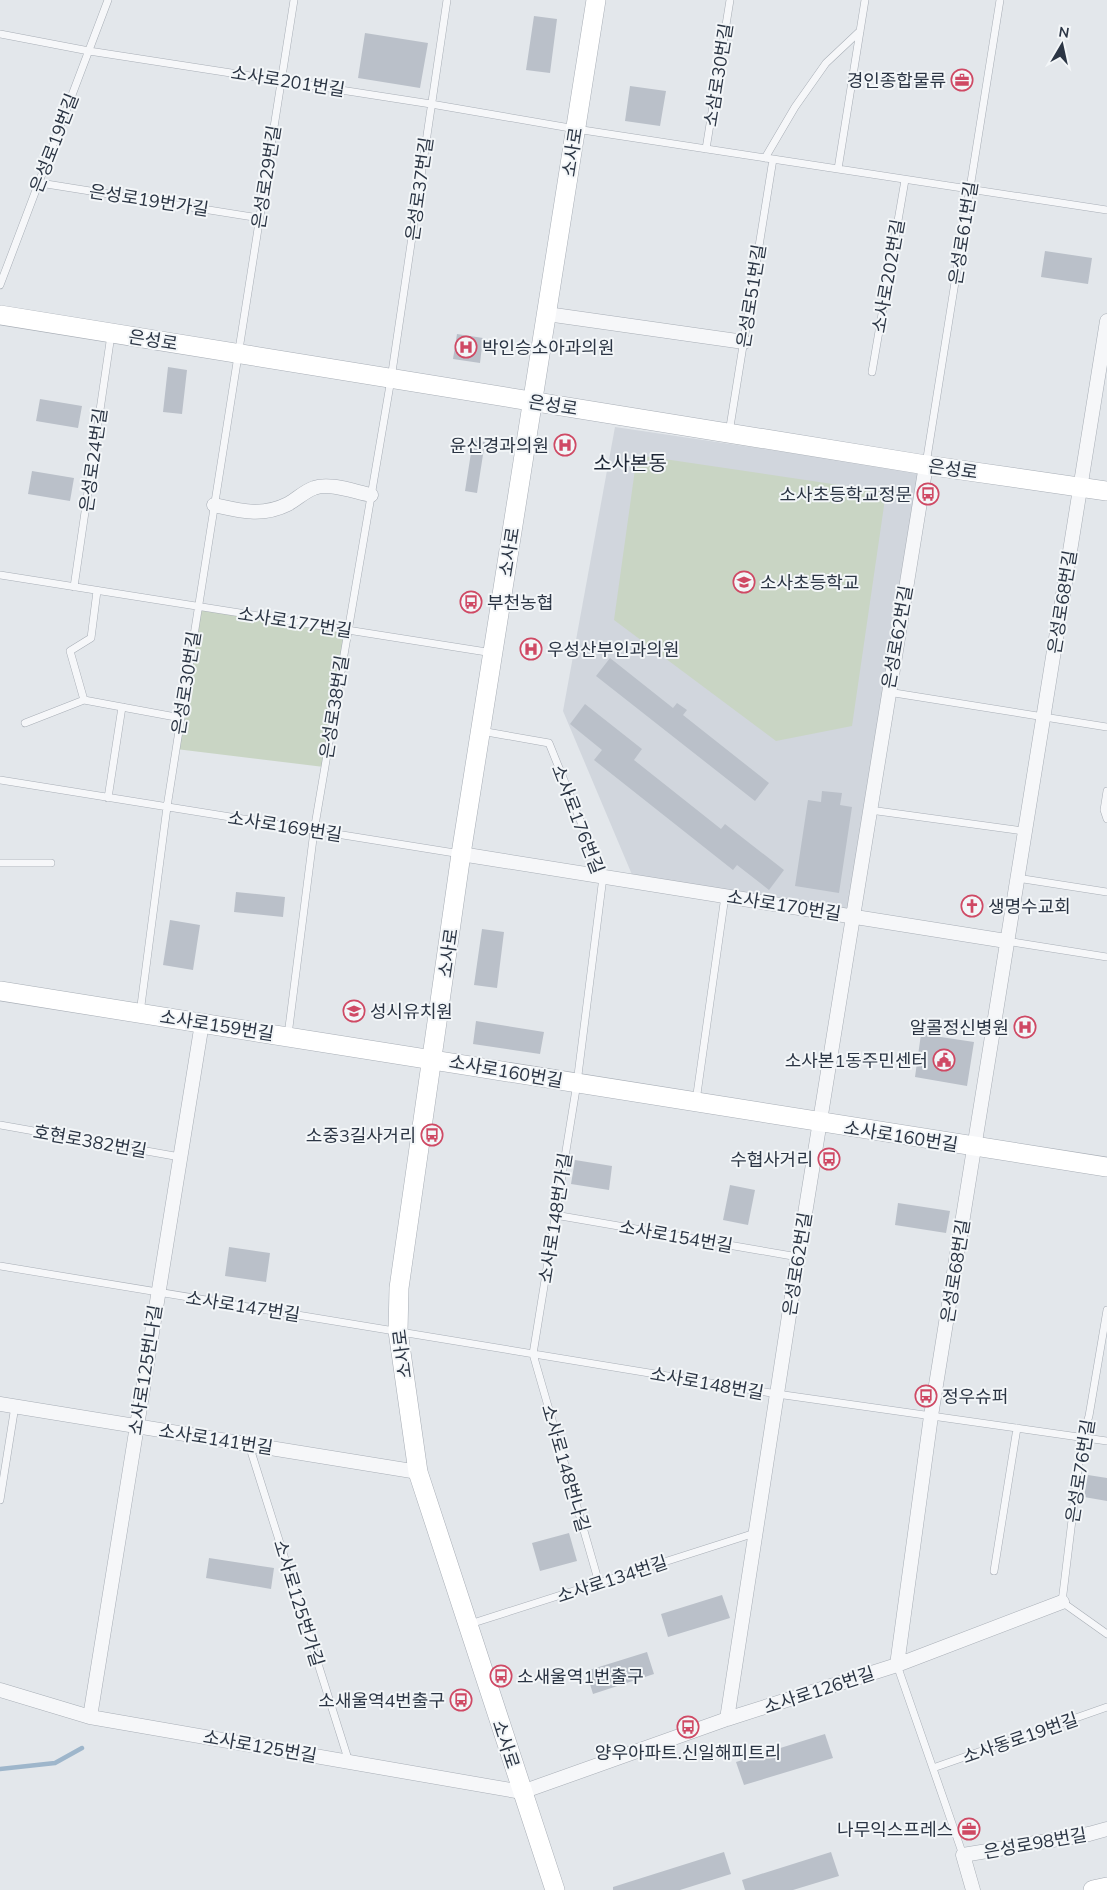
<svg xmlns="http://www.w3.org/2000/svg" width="1107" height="1890" viewBox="0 0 1107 1890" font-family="Mulish,'Noto Sans KR',sans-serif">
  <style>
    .built { fill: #d1d6dd }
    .green { fill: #c9d5c4 }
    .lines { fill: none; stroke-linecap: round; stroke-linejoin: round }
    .stream { stroke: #9eb6cb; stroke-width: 4.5 }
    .building { fill: #bac0c9 }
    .lane-casing { stroke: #a8aeb6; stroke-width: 8 }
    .street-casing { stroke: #a8aeb6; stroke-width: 15 }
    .secondary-casing { stroke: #a8aeb6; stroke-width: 20 }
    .lane { stroke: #f6f7f9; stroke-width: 7 }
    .street { stroke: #f6f7f9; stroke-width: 14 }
    .secondary { stroke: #fff; stroke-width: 19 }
    .labels { text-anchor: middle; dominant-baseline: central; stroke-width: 4; stroke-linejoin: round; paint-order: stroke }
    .street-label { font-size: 18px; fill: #2b3544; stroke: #f3f6f8 }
    .poi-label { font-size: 18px; fill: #2b3544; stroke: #f3f6f8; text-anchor: end }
    .quarter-label { font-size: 20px; fill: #1d2635; stroke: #f3f6f8 }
  </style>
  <rect width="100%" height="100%" fill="#e3e7eb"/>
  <path class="built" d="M615 427 920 472 849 911 633 877 563 711Z"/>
  <path class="green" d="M637 455 886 492 852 726 776 741 614 620Z
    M198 607 347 630 324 767 176 749Z"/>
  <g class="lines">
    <path class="stream" d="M0 1769 55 1763 82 1748"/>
  </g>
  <path class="building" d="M534 16 557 19 550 73 526 70Z
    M365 33 428 43 420 88 358 78Z
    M630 86 666 91 660 126 625 121Z
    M1045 251 1092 258 1088 284 1041 277Z
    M457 334 483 338 480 363 453 359Z
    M168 367 187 370 182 414 163 412Z
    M40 399 82 406 78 428 36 421Z
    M473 440 485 442 477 493 465 491Z
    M32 471 74 478 70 501 28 494Z
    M610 658 673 708 677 703 687 710 683 715 769 783 755 801 596 676Z
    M585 704 642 749 634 760 721 829 725 824 784 870 769 890 737 865 733 870 594 760 602 750 570 724Z
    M822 791 842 793 840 805 852 807 839 893 795 886 808 800 821 802Z
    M236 892 285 897 283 917 234 912Z
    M170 920 200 925 193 970 163 965Z
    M482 929 504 932 497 988 474 985Z
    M476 1021 544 1032 540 1054 473 1044Z
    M921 1034 974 1042 967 1086 915 1077Z
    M575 1160 612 1166 609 1190 571 1184Z
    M730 1185 755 1190 748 1225 723 1220Z
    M898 1203 950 1211 946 1233 895 1225Z
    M229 1247 270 1253 266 1282 225 1276Z
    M1088 1475 1107 1478V1501L1084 1497Z
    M569 1533 577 1561 540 1571 532 1543Z
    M209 1558 274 1568 271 1589 206 1578Z
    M722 1595 730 1618 668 1637 661 1614Z
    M647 1652 654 1674 593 1694 586 1671Z
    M825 1734 833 1758 744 1785 736 1762Z
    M724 1852 731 1874 680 1890H613V1887Z
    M831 1852 839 1876 793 1890H745L742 1880Z"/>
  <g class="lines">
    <g class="lane-casing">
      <path id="lane" d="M0 34 89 51 431 104 576 129 1107 210
        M706 149 730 0
        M765 158 795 107 826 63 860 31
        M838 169 865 0
        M40 183 259 218
        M0 285 108 0
        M872 372 905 180
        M729 433 773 159
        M926 464 1000 0
        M0 575 493 653
        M74 587 111 335
        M888 692 1107 727
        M84 700 70 651 91 638 97 591
        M25 723 84 700 181 718
        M481 731 549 743 603 877 577 1083 533 1354 599 1583
        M0 780 461 854
        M1107 791 1104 810 1107 819
        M108 798 122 707
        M870 810 1024 831
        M0 863H51
        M1017 878 1107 892
        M1006 941 1107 957
        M140 1013 167 807 294 0
        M288 1035 314 831 391 379 447 0
        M696 1101 725 896
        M0 1125 180 1157
        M555 1215 798 1257
        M0 1266 777 1394 1107 1441
        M1107 1310 1089 1416 1082 1438 1062 1602 1107 1634
        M249 1445 349 1762
        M0 1500 15 1406
        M994 1571 1017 1428
        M470 1624 755 1533
        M897 1665 963 1855
        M933 1768 1107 1707"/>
    </g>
    <g class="street-casing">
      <path id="street" d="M547 314 744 342
        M214 505C241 511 262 517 288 504 297 499 305 491 314 488 330 482 355 492 371 495
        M461 854 1006 941
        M0 1404 418 1472
        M897 1665 931 1416 1107 321
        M0 1690 90 1717 522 1792 727 1719 897 1665 1062 1602
        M90 1717 202 1023
        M727 1719 798 1257 926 465
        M973 1890 963 1855 1089 1834 1107 1829"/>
    </g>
    <g class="secondary-casing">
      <path id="secondary" d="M0 315 926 465 1107 491
        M0 991C369 1049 738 1110 1107 1167
        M555 1890 418 1472 398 1331 399 1288 461 854 596 0
        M1093 1890 1107 1887"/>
    </g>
    <use href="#lane" class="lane"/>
    <use href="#street" class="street"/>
    <use href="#secondary" class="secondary"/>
  </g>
  <defs>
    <g id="office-ring" transform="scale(1.125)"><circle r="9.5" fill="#f3f6f8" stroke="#cf4964" stroke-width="1.5"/><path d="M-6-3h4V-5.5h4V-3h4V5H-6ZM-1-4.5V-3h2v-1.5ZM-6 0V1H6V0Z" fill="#cf4964"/></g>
    <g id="hospital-ring" transform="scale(1.125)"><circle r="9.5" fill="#f3f6f8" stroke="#cf4964" stroke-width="1.5"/><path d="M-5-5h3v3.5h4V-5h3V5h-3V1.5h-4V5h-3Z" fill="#cf4964"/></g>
    <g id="bus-ring" transform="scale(1.125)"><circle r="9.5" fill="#f3f6f8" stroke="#cf4964" stroke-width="1.5"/><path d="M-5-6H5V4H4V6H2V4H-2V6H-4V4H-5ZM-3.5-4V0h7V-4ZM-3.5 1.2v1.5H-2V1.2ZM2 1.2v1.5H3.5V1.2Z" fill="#cf4964"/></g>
    <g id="school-ring" transform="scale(1.125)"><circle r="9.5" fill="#f3f6f8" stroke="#cf4964" stroke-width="1.5"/><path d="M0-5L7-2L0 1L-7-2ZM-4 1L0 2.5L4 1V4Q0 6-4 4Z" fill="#cf4964"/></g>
    <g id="church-ring" transform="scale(1.125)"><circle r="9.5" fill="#f3f6f8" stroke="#cf4964" stroke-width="1.5"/><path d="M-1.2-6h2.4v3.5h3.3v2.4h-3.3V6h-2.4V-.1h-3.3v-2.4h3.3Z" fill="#cf4964"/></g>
    <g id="civic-ring" transform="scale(1.125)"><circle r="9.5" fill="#f3f6f8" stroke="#cf4964" stroke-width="1.5"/><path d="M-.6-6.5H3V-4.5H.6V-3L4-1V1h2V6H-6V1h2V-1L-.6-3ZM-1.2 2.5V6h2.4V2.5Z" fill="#cf4964"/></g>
  </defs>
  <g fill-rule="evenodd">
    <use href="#office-ring" x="962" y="80"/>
    <use href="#hospital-ring" x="466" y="347"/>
    <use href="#hospital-ring" x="565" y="445"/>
    <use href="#bus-ring" x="928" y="494"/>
    <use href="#school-ring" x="744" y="582"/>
    <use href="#bus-ring" x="471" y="602"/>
    <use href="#hospital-ring" x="531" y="649"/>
    <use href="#church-ring" x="972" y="906"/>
    <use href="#school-ring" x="354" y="1011"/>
    <use href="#hospital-ring" x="1025" y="1027"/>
    <use href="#civic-ring" x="944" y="1060"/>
    <use href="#bus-ring" x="432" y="1135"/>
    <use href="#bus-ring" x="829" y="1159"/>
    <use href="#bus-ring" x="926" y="1396"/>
    <use href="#bus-ring" x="501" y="1676"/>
    <use href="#bus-ring" x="461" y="1700"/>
    <use href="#bus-ring" x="688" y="1727"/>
    <use href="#office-ring" x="969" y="1829"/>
  </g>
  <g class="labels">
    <g class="street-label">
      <text transform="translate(718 75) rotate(-81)">소삼로30번길</text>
      <text transform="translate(288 81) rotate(9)">소사로201번길</text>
      <text transform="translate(54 143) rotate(-69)">은성로19번길</text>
      <text transform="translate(572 152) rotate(-81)">소사로</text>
      <text transform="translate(266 177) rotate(-81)">은성로29번길</text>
      <text transform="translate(419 189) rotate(-82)">은성로37번길</text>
      <text transform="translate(149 200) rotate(9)">은성로19번가길</text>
      <text transform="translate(963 233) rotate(-81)">은성로61번길</text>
      <text transform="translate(888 276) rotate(-80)">소사로202번길</text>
      <text transform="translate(751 296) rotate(-81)">은성로51번길</text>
      <text transform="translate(153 340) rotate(9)">은성로</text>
      <text transform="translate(553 405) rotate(9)">은성로</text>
      <text transform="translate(93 460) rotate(-82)">은성로24번길</text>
      <text transform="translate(953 469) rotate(8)">은성로</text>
      <text transform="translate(509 552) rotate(-81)">소사로</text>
      <text transform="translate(1062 602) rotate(-81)">은성로68번길</text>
      <text transform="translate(295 622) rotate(9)">소사로177번길</text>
      <text transform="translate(897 637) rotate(-80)">은성로62번길</text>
      <text transform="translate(186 683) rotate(-81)">은성로30번길</text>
      <text transform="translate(334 707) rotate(-81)">은성로38번길</text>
      <text transform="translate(578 819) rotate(69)">소사로176번길</text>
      <text transform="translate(285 826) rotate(9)">소사로169번길</text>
      <text transform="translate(784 905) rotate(9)">소사로170번길</text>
      <text transform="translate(448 953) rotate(-82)">소사로</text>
      <text transform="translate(217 1025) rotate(9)">소사로159번길</text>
      <text transform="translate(506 1071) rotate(10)">소사로160번길</text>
      <text transform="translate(901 1136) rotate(9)">소사로160번길</text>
      <text transform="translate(90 1141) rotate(10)">호현로382번길</text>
      <text transform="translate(555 1218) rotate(-81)">소사로148번가길</text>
      <text transform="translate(676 1236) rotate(10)">소사로154번길</text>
      <text transform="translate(797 1264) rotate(-81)">은성로62번길</text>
      <text transform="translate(955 1271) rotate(-81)">은성로68번길</text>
      <text transform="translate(243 1306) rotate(9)">소사로147번길</text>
      <text transform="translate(402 1354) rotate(-97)">소사로</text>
      <text transform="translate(145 1370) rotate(-81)">소사로125번나길</text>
      <text transform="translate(707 1383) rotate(10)">소사로148번길</text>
      <text transform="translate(216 1439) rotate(9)">소사로141번길</text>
      <text transform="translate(566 1468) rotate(74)">소사로148번나길</text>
      <text transform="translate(1080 1471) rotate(-81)">은성로76번길</text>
      <text transform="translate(612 1579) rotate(-18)">소사로134번길</text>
      <text transform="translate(299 1603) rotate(73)">소사로125번가길</text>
      <text transform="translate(819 1690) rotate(-18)">소사로126번길</text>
      <text transform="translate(1020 1738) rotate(-19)">소사동로19번길</text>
      <text transform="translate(506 1744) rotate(72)">소사로</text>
      <text transform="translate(260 1746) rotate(10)">소사로125번길</text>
      <text transform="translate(1035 1843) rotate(-10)">은성로98번길</text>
    </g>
    <g class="poi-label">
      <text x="946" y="80">경인종합물류</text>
      <text x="482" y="347" text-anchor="start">박인승소아과의원</text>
      <text x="549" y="445">윤신경과의원</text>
      <text x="912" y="494">소사초등학교정문</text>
      <text x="760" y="582" text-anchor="start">소사초등학교</text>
      <text x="487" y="602" text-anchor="start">부천농협</text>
      <text x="547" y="649" text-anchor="start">우성산부인과의원</text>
      <text x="988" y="906" text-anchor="start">생명수교회</text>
      <text x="370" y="1011" text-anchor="start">성시유치원</text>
      <text x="1009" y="1027">알콜정신병원</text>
      <text x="928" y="1060">소사본1동주민센터</text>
      <text x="416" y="1135">소중3길사거리</text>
      <text x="813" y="1159">수협사거리</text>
      <text x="942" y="1396" text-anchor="start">정우슈퍼</text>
      <text x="517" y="1676" text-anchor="start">소새울역1번출구</text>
      <text x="445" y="1700">소새울역4번출구</text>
      <text x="688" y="1752" text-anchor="middle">양우아파트.신일해피트리</text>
      <text x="953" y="1829">나무익스프레스</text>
    </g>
    <g class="quarter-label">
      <text x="630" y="462">소사본동</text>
    </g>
  </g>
  <g transform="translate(1062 45) rotate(9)" stroke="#f3f6f8" stroke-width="4" paint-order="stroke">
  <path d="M0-4L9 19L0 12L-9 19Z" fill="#2b3544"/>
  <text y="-8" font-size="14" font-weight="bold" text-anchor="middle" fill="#2b3544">N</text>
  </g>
</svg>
